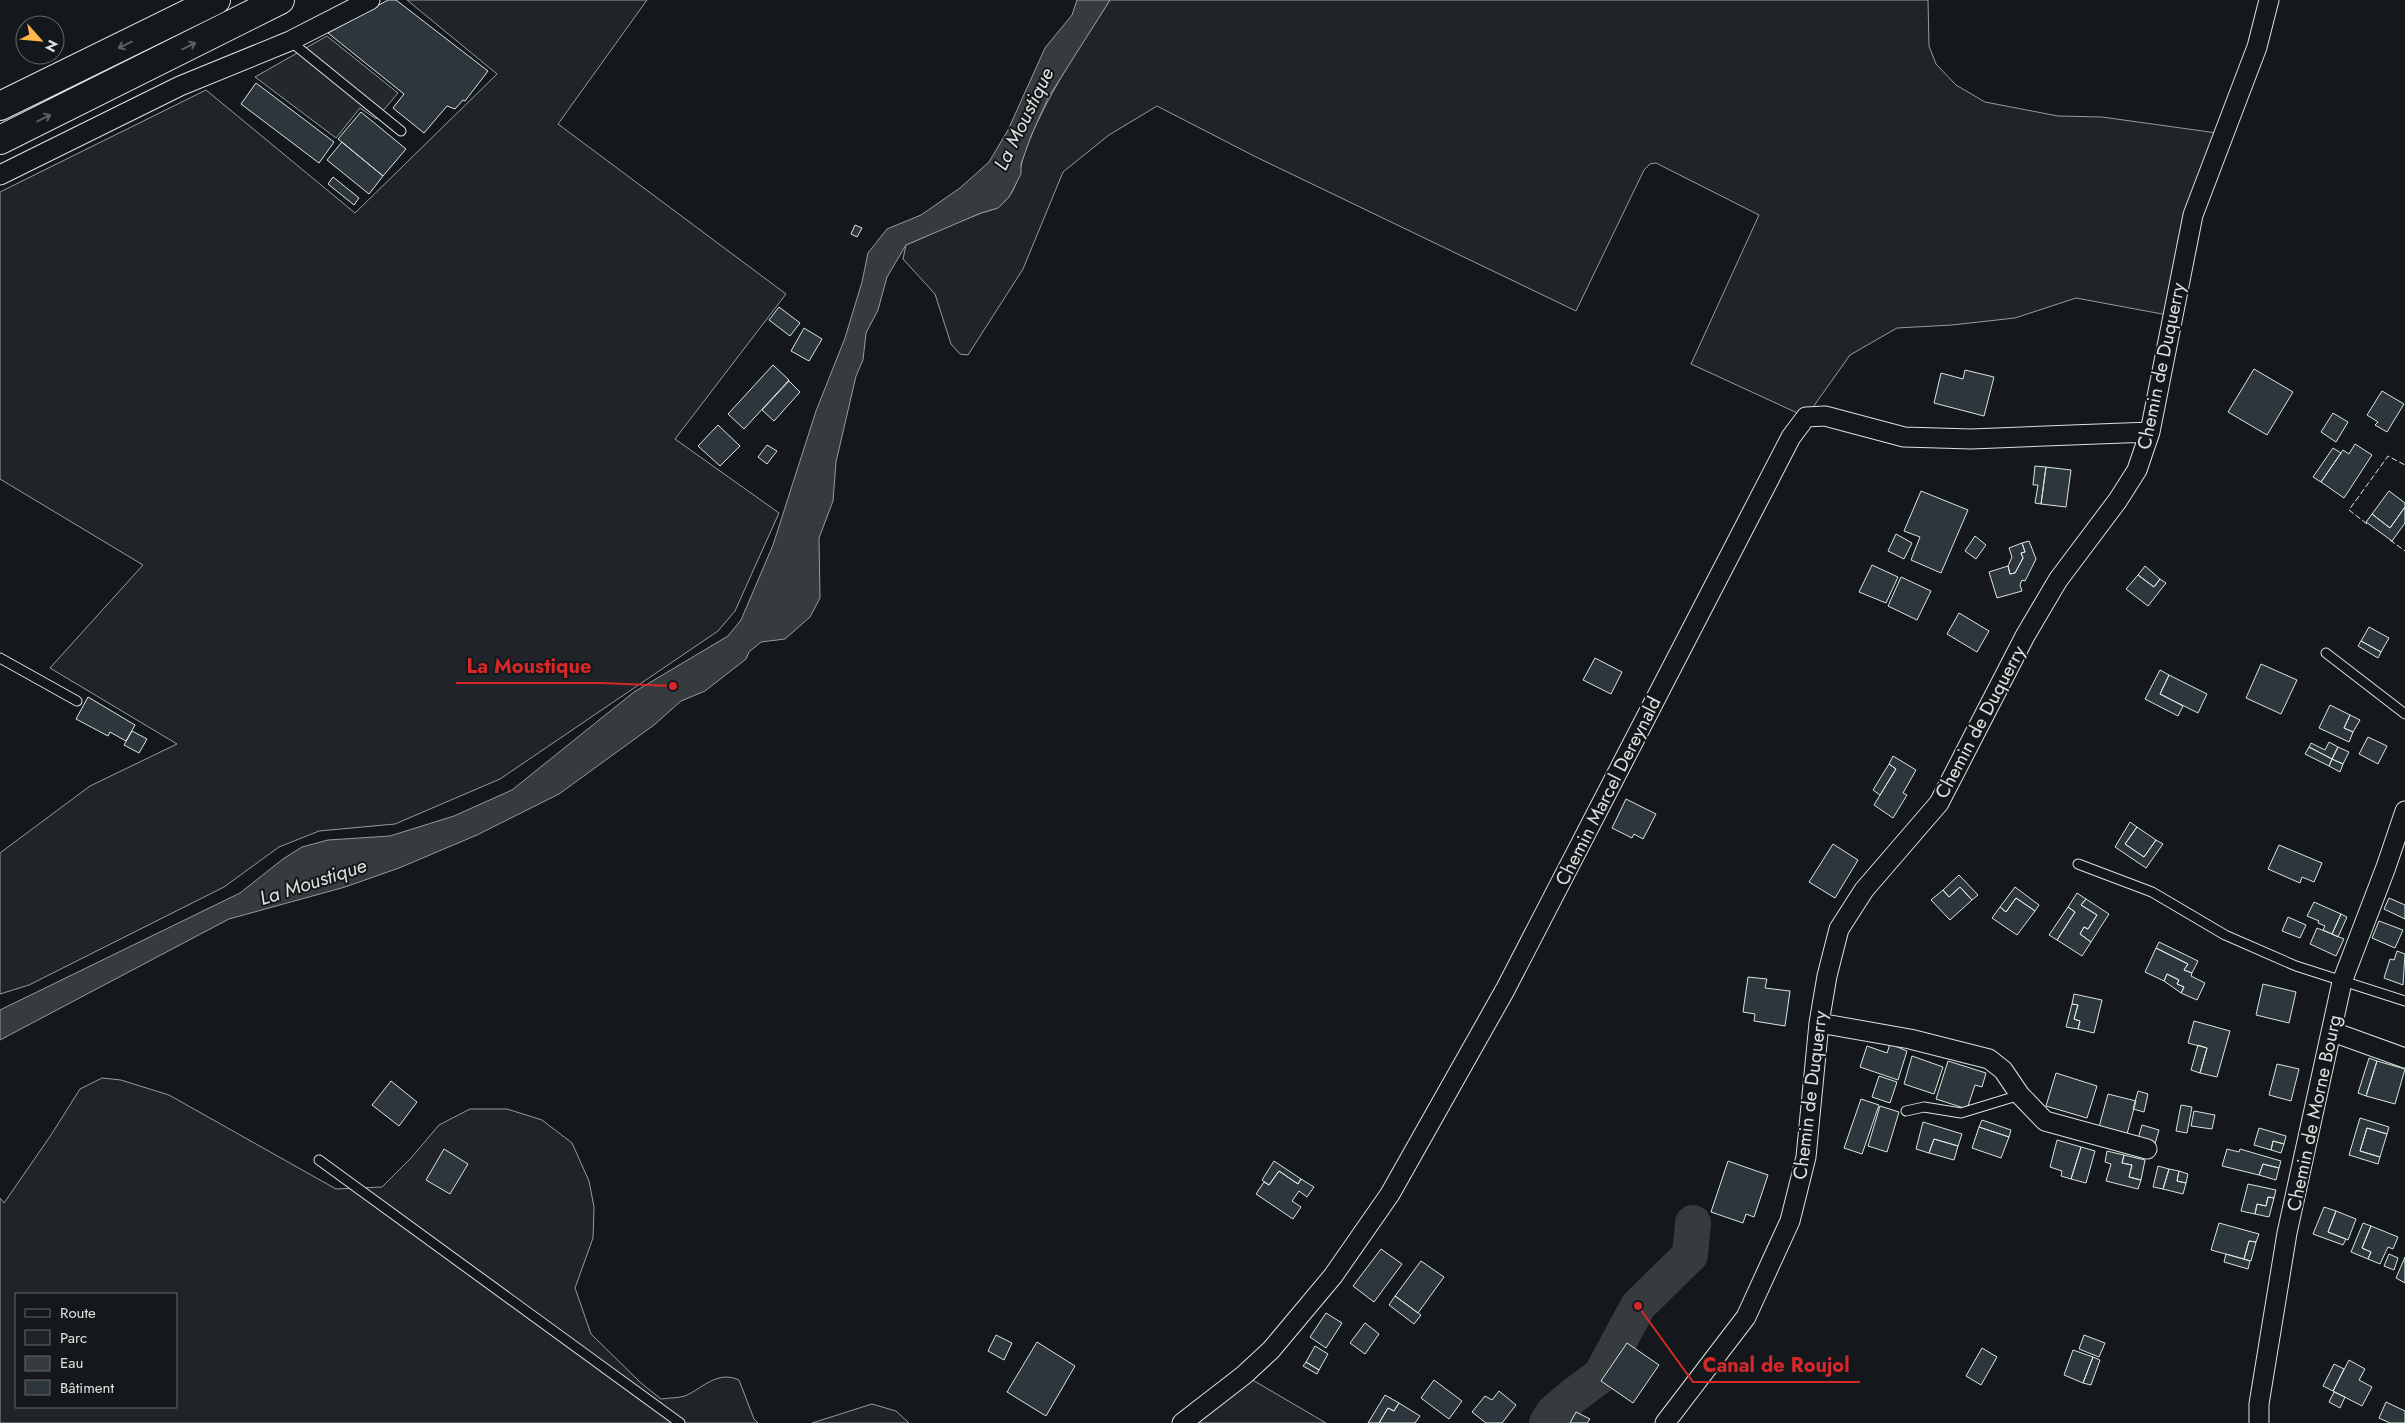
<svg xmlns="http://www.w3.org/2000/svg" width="2405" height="1423" viewBox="0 0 2405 1423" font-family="Jost,sans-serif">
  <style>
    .green { fill: #202428; stroke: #939e99; fill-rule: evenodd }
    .parking { fill: #24282b; stroke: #939e99 }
    .water { fill: #363b3e; stroke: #939e99 }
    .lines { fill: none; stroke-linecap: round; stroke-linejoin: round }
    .river { stroke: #363b3e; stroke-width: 36 }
    .building { fill: #2c363c; stroke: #d8e6dc }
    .service-casing { stroke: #d8e6dc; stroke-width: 11 }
    .minor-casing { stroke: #d8e6dc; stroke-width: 21 }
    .trunk-casing { stroke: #d8e6dc; stroke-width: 30 }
    .service { stroke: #14181c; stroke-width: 9 }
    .minor { stroke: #14181c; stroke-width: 19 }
    .trunk { stroke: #14181c; stroke-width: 28 }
    .fence { stroke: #d8e6dc; stroke-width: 1; stroke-dasharray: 6 2.5; stroke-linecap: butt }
    .oneway { stroke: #59605f }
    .labels { text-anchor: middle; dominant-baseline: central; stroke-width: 4; stroke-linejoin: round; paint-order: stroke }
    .street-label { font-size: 19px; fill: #d8e6dc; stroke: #14181c }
    .water-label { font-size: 20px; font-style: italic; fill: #d8e6dc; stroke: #14181c }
    .leader { fill: none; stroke: #d62828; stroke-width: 2 }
    .callout-dot { fill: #d62828; stroke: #14181c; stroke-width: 2 }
    .callout-label { font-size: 20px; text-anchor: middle; font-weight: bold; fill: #d62828; stroke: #14181c; stroke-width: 4; stroke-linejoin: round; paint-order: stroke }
  </style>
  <rect width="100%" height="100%" fill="#14181c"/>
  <path class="green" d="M407 0H647L558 124 786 294 675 439 779 513 735 611 718 631 500 779 395 824 319 831 279 847 224 887 29 985 0 994V853L90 786 177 744 50 668 143 565 0 479V192L206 90 355 213 497 74Z
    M1110 0H1928L1929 46 1936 64 1956 85 1985 102 2058 116 2102 117 2224 134 2173 316 2076 298 2015 318 1952 325 1897 328 1850 355 1806 417 1691 364 1759 215 1656 163 1650 164 1644 170 1576 311 1256 157 1157 106 1109 135 1063 172 1023 269 968 355 960 354 951 344 935 294 903 259 906 245C930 235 954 223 979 214 986 211 995 210 1000 206 1019 190 1018 173 1025 152 1045 97 1079 49 1110 0Z
    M102 1078 121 1080 169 1095 336 1189 382 1187 411 1158 439 1125 470 1109H507L542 1120 572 1143 589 1181 594 1207 593 1238 575 1288 591 1334 641 1383 661 1399C668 1398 678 1398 685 1396 703 1388 717 1370 739 1380L754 1419 758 1423H0V1198L4 1203 51 1135 80 1089ZM16 1294H176V1407H16Z
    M1244 1375 1326 1423H1182Z
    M872 1404 896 1411 909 1423H812Z"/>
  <path class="parking" d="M327 36 398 93 376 119 360 108 336 138 255 77Z"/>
  <path class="water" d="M1077 0H1110L1048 98 1031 136 1021 164V174L1009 197 998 208 981 213 906 245 887 277 878 310 866 333 863 360 856 376 836 462 833 501 819 538 820 598 810 617 785 639 761 642 749 652 746 659 705 691 681 701 654 725 559 794 477 835 399 868 345 887 229 919 0 1040V1010L240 893 283 859 302 847 328 840 390 836 454 816 512 790 634 692 728 636 741 620 773 545 816 411 845 338 862 282 868 253 887 229 921 215 960 188 989 162 1008 130 1045 48 1072 15Z"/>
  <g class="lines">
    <path class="river" d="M1547 1423 1553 1413 1573 1396 1601 1375 1638 1306 1690 1255 1693 1223"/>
  </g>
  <path class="building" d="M388 0H396L488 71 465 101 463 100 455 109 447 106 424 133 393 108 404 94 328 33Z
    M256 83 334 142 319 163 241 104Z
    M361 112 406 149 383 176 338 139Z
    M342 142 383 176 369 194 327 160Z
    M333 177 359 198 354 205 328 184Z
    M855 225 862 228 857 237 851 234Z
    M779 307 800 323 790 336 769 320Z
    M804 328 822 339 809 361 791 351Z
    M773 365 789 380 744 429 728 414Z
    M2254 369 2293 392 2267 435 2228 412Z
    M1965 370 1994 377 1984 416 1934 403 1941 373 1963 379Z
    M789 381 800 392 774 421 762 410Z
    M2382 391 2404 404 2387 432 2375 425 2378 422 2367 415Z
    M2333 413 2348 422 2336 442 2321 432Z
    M718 425 740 446 720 466 698 446Z
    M2355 444 2372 455 2344 498 2321 482 2343 450 2349 454Z
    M767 445 777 451 767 464 758 457Z
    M2333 448 2341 453 2321 482 2313 477Z
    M2035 466 2046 467 2041 504 2035 503 2038 485H2033Z
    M2046 467 2071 470 2066 507 2041 504Z
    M1921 491 1968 510 1941 573 1911 560 1920 537 1904 531Z
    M2389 491 2405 503V507L2390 528 2372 514Z
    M2405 507V523L2392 541 2366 522 2372 514 2390 528Z
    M1896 534 1912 543 1904 559 1888 551Z
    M1975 536 1986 545 1976 559 1965 551Z
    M2029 541 2036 559 2025 581 2022 580 2020 585 2022 591 1997 598 1989 572 2008 566 2010 574 2015 573 2023 558 2021 553 2025 552 2022 543Z
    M2022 543 2025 552 2021 553 2023 558 2015 573 2010 574 2008 566 2012 557 2009 548Z
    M1872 565 1898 577 1886 603 1859 592Z
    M2145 566 2160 579 2154 587 2138 575Z
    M2138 575 2154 587 2160 579 2166 583 2148 606 2126 589Z
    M1901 577 1931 591 1917 620 1888 606Z
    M1959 613 1989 631 1977 652 1947 634Z
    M2369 627 2389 638 2381 652 2361 641Z
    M2361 641 2381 652 2378 658 2358 646Z
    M1595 658 1622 672 1611 694 1583 680Z
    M2261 664 2297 680 2281 714 2246 698Z
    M2160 670 2169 675 2160 694 2183 706 2178 716 2145 699Z
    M2169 675 2207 694 2198 713 2160 694Z
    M88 697 135 725 126 741 110 732 108 736 76 719Z
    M2330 705 2350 715 2344 728 2353 732 2349 742 2319 728Z
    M2350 715 2360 720 2353 732 2344 728Z
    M132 731 147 739 139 753 124 745Z
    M2368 737 2387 746 2378 764 2359 754Z
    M2329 742 2338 747 2332 759 2309 747 2311 743 2325 750Z
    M2309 747 2332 759 2329 766 2305 754Z
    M2338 747 2349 752 2343 764 2332 759Z
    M1893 756 1916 770 1903 793 1907 795 1893 818 1874 805 1896 769 1889 764Z
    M2332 759 2343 764 2340 772 2329 766Z
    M1889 764 1896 769 1880 795 1873 790Z
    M1626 799 1656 814 1643 839 1634 834 1632 838 1612 828Z
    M2130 822 2137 827 2125 844 2144 857 2156 840 2163 844 2146 868 2115 847Z
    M2137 827 2156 840 2144 857 2125 844Z
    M1833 844 1858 860 1835 898 1809 882Z
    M2279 845 2322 863 2314 882 2302 877 2300 883 2268 869Z
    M1959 875 1978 895 1972 900 1960 887 1949 897 1943 890Z
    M1960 887 1972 900 1950 920 1931 900 1943 890 1949 897Z
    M2015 887 2039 905 2035 911 2016 898 2006 912 2000 907Z
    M2077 893 2086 899 2081 905 2097 915 2088 929 2084 927 2080 934 2091 942 2082 956 2057 940 2075 912 2068 907Z
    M2016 898 2035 911 2017 935 1992 918 2000 907 2006 912Z
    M2389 898 2405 905V919L2384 909Z
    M2086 899 2109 914 2091 942 2080 934 2084 927 2088 929 2097 915 2081 905Z
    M2314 902 2341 914 2332 934 2323 930 2325 926 2318 923 2319 921 2307 916Z
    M2068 907 2075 912 2057 940 2049 935Z
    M2341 914 2347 917 2338 937 2332 934Z
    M2288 917 2306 925 2300 938 2282 931Z
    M2379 921 2403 930 2395 948 2372 938Z
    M2317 928 2344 939 2336 956 2310 944Z
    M2159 942 2198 961 2192 973 2184 970 2188 964 2156 948Z
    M2156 948 2188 964 2184 970 2192 973 2191 976 2205 983 2197 1000 2181 993 2184 987 2177 984 2179 980 2167 974 2164 981 2145 972Z
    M2397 951 2405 954 2403 985 2384 978 2390 959 2394 960Z
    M2167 974 2179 980 2177 984 2184 987 2181 993 2164 981Z
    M1748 977 1767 979 1765 988 1790 991 1785 1026 1754 1021 1755 1014 1743 1012Z
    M2263 984 2296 992 2289 1023 2256 1015Z
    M2074 994 2102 1000 2094 1033 2078 1029 2080 1021 2074 1019 2078 1005 2072 1004Z
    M2072 1004 2078 1005 2074 1019 2080 1021 2078 1029 2066 1027Z
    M2194 1021 2230 1031 2217 1077 2200 1073 2207 1048 2188 1043Z
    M1890 1044 1907 1051 1898 1080 1860 1067 1867 1046 1887 1053Z
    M2198 1045 2207 1048 2200 1073 2191 1070Z
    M1912 1056 1943 1067 1934 1094 1904 1084Z
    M2369 1058 2377 1061 2366 1096 2358 1093Z
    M1948 1061 1986 1073 1982 1087 1975 1085 1967 1109 1936 1099Z
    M2377 1061 2405 1069 2395 1104 2366 1096Z
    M2277 1064 2299 1069 2291 1101 2269 1095Z
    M2056 1073 2097 1086 2087 1118 2046 1106Z
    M1879 1076 1897 1082 1890 1103 1872 1097Z
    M391 1081 417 1102 399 1126 372 1105Z
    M2138 1091 2148 1094 2144 1112 2133 1109Z
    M2108 1094 2136 1101 2127 1134 2099 1127Z
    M1861 1099 1879 1105 1862 1154 1844 1148Z
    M2181 1105 2192 1107 2187 1133 2176 1131Z
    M1880 1106 1899 1112 1887 1152 1868 1146Z
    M2194 1111 2215 1115 2212 1129 2191 1126Z
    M2360 1118 2389 1127 2387 1134 2367 1128 2360 1151 2380 1157 2378 1164 2349 1155Z
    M1982 1120 2011 1130 2009 1137 1979 1127Z
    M1923 1122 1962 1134 1958 1146 1934 1139 1929 1153 1916 1149Z
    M2142 1125 2159 1130 2154 1147 2137 1142Z
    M1979 1127 2009 1137 2001 1158 1972 1148Z
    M2259 1128 2286 1136 2284 1144 2273 1141 2271 1150 2254 1145Z
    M2367 1128 2387 1134 2380 1157 2360 1151Z
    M1934 1139 1958 1146 1954 1160 1929 1153Z
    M2057 1140 2081 1147 2071 1179 2061 1176 2062 1171 2050 1167Z
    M2273 1141 2284 1144 2281 1153 2271 1150Z
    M2081 1147 2095 1151 2086 1183 2071 1179Z
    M444 1149 468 1164 450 1194 426 1180Z
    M2227 1149 2239 1152 2240 1149 2281 1161 2279 1168 2263 1164 2259 1175 2222 1166Z
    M2107 1151 2124 1155 2122 1163 2132 1165 2129 1177 2141 1180 2138 1189 2106 1181 2111 1164 2105 1162Z
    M2124 1155 2145 1160 2141 1180 2129 1177 2132 1165 2122 1163Z
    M1274 1161 1301 1179 1298 1184 1279 1171 1269 1185 1262 1180Z
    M1728 1161 1768 1175 1754 1217 1746 1214 1743 1223 1711 1212Z
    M2263 1164 2279 1168 2276 1180 2259 1175Z
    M2158 1166 2169 1169 2163 1189 2153 1187Z
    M2169 1169 2179 1171 2177 1181 2186 1183 2183 1194 2163 1189Z
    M1279 1171 1298 1184 1301 1179 1314 1187 1307 1197 1299 1191 1292 1201 1301 1207 1293 1219 1256 1194 1264 1182 1269 1185Z
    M2179 1171 2188 1174 2186 1183 2177 1181Z
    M2248 1184 2276 1190 2274 1198 2268 1197 2266 1206 2257 1204 2255 1214 2241 1211Z
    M2268 1197 2274 1198 2269 1217 2255 1214 2257 1204 2266 1206Z
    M2324 1207 2336 1211 2328 1232 2346 1239 2343 1245 2313 1234Z
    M2336 1211 2356 1219 2348 1240 2328 1232Z
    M2219 1223 2259 1234 2256 1242 2249 1241 2244 1259 2211 1250Z
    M2363 1223 2371 1226 2362 1248 2371 1252 2368 1259 2351 1252Z
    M2371 1226 2398 1237 2393 1249 2388 1247 2380 1264 2368 1259 2371 1252 2362 1248Z
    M2249 1241 2256 1242 2251 1261 2244 1259Z
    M1381 1249 1402 1264 1374 1302 1353 1286Z
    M2226 1254 2250 1261 2248 1269 2224 1262Z
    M2389 1254 2398 1258 2394 1270 2384 1266Z
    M2405 1257V1283L2396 1278Z
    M1421 1261 1444 1277 1418 1313 1395 1296Z
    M1395 1296 1421 1315 1414 1324 1389 1305Z
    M1326 1313 1342 1323 1326 1348 1310 1337Z
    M1365 1323 1379 1334 1365 1354 1350 1343Z
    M996 1335 1012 1343 1004 1360 988 1351Z
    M2084 1335 2105 1343 2099 1357 2079 1349Z
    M1037 1342 1075 1366 1046 1416 1007 1392Z
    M1627 1343 1659 1365 1633 1403 1601 1381Z
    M1315 1346 1328 1354 1319 1370 1306 1362Z
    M1982 1348 1997 1357 1981 1385 1966 1376Z
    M2073 1350 2093 1357 2083 1383 2064 1375Z
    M2093 1357 2100 1360 2091 1385 2083 1383Z
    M2349 1360 2365 1369 2359 1380 2372 1387 2362 1406 2333 1391Z
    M1306 1362 1319 1370 1317 1374 1303 1366Z
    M2334 1364 2344 1369 2333 1391 2323 1386Z
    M1434 1380 1462 1401 1449 1419 1421 1398Z
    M1499 1391 1516 1405 1502 1423H1486L1472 1412 1485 1396 1492 1400Z
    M2334 1392 2345 1397 2340 1408 2329 1402Z
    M1385 1395 1399 1403 1394 1411 1388 1408 1379 1423H1368Z
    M2386 1402 2405 1411V1423H2390L2379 1418Z
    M1399 1403 1420 1416 1415 1423H1379L1388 1408 1394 1411Z
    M1576 1412 1590 1419 1587 1423H1570Z"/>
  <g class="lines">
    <g class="service-casing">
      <path id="service" d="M290 41 401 131
        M2326 653 2405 714
        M0 658 77 701
        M2078 864 2152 892 2225 935 2296 966 2405 1001
        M1906 1111 1924 1107 1961 1113 2020 1095
        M319 1160 680 1423"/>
    </g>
    <g class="minor-casing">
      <path id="minor" d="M0 175 180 86 290 41 370 0
        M1819 1023 1910 1039 1989 1059 2003 1070 2020 1095 2045 1121 2147 1149
        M2333 1032 2405 1058
        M1182 1423 1244 1375 1271 1350 1333 1276 1390 1194 1505 990 1791 437 1806 417 1825 416 1904 437 1971 439 2150 432
        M1665 1423 1746 1317 1790 1221 1806 1157 1819 1023 1827 976 1839 929 1864 890 1939 803 2025 636 2058 580 2118 500 2137 470 2150 432 2193 215 2257 47 2269 0
        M2259 1423V1404L2287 1233 2342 982 2386 867 2405 811"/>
    </g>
    <g class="trunk-casing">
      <path id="trunk" d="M0 106 216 0
        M0 140 280 0"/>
    </g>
    <use href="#service" class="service"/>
    <use href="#minor" class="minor"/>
    <use href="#trunk" class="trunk"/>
    <path class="fence" d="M2367 524 2349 510 2388 456 2405 465
      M2390 540 2405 551"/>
  </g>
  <defs><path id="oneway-shaft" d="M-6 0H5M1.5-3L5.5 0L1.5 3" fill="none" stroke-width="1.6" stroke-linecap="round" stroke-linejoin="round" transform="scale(1.25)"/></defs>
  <g class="oneway">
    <use href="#oneway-shaft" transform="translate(125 45) rotate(154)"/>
    <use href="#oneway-shaft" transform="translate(189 46) rotate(-26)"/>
    <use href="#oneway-shaft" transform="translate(44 118) rotate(-26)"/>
  </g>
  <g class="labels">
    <g class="street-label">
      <text transform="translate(2161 366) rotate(-78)">Chemin de Duquerry</text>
      <text transform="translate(1980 722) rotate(-62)">Chemin de Duquerry</text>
      <text transform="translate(1608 791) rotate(-63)">Chemin Marcel Dereynald</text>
      <text transform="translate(1810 1095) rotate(-83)">Chemin de Duquerry</text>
      <text transform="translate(2314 1113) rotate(-78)">Chemin de Morne Bourg</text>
    </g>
    <g class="water-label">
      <text transform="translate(1024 119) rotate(-64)">La Moustique</text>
      <text transform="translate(313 882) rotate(-18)">La Moustique</text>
    </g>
  </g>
  <path class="leader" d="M673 686L601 683H456M1638 1306L1693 1382H1860"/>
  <g class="callout-dot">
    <circle cx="673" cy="686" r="5"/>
    <circle cx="1638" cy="1306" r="5"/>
  </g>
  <g class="callout-label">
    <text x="529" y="673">La Moustique</text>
    <text x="1776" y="1372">Canal de Roujol</text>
  </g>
  <rect x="15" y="1293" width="162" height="115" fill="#14181c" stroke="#626a69"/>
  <rect x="25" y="1309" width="25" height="8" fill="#14181c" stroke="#626a69"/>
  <text x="60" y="1318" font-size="15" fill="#d8e6dc">Route</text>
  <rect x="25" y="1330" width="25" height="15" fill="#202428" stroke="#626a69"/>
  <text x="60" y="1343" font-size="15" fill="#d8e6dc">Parc</text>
  <rect x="25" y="1356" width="25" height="15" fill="#363b3e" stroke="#626a69"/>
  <text x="60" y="1368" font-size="15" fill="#d8e6dc">Eau</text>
  <rect x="25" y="1380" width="25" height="15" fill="#2c363c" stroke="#626a69"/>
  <text x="60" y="1393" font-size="15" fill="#d8e6dc">Bâtiment</text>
  <g transform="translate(40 40) rotate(117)"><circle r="24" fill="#14181c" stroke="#626a69"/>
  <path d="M0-4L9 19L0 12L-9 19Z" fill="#ffb74d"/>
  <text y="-8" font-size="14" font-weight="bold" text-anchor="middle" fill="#d8e6dc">N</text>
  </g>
</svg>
